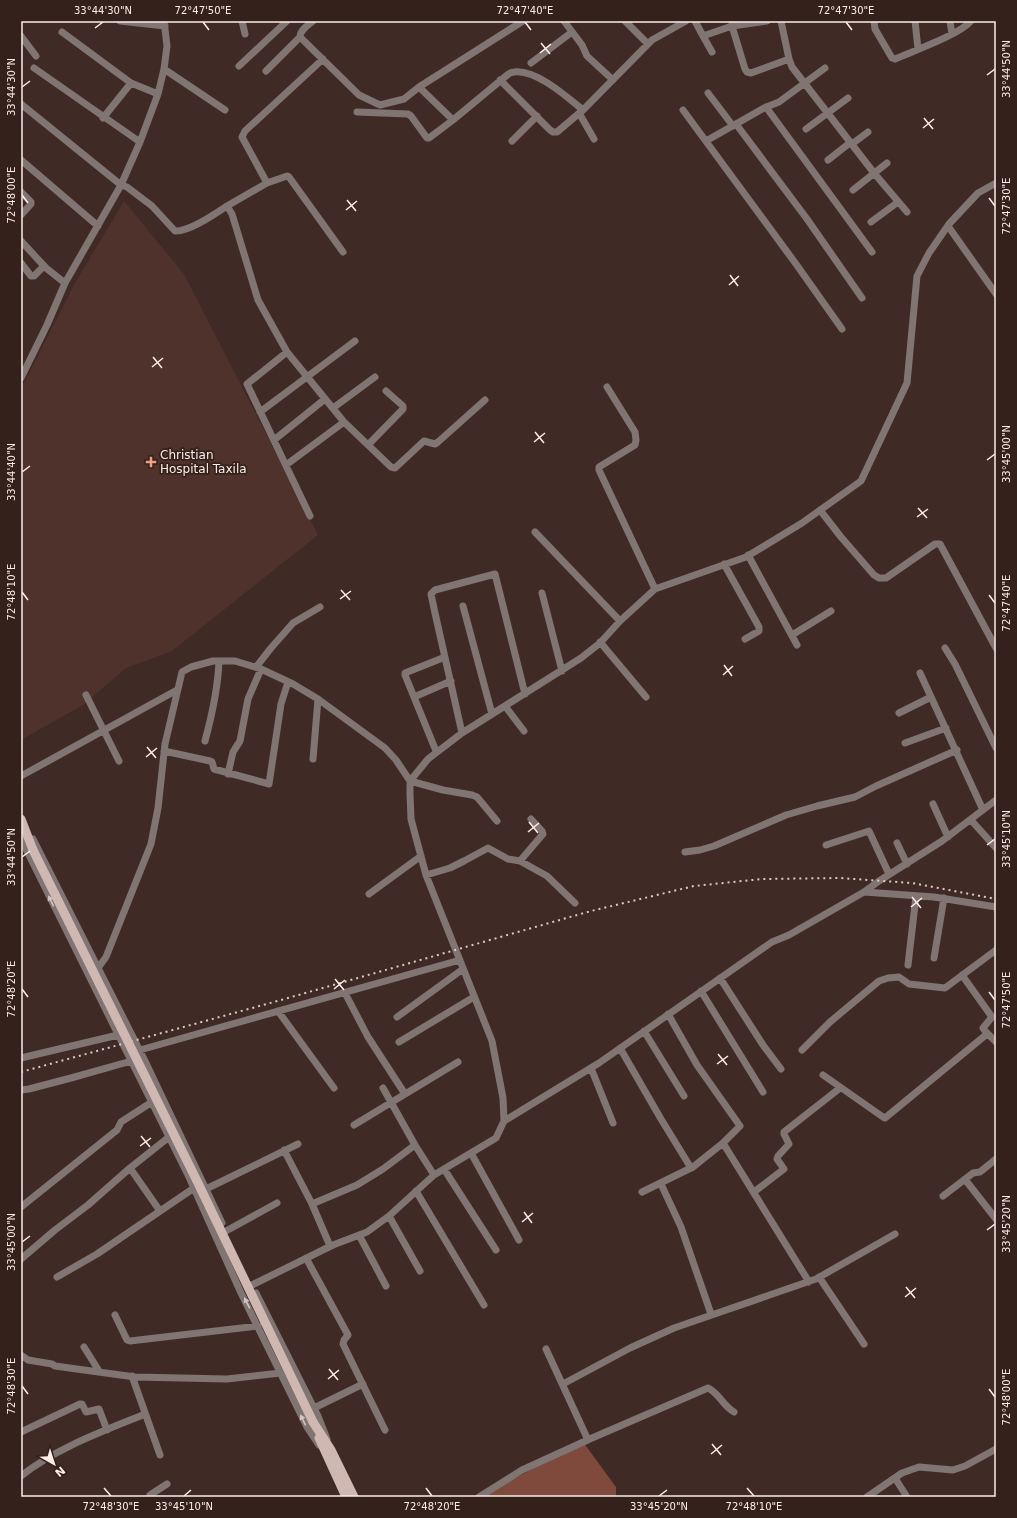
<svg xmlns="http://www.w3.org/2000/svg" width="1017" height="1518" viewBox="0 0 1017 1518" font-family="'DejaVu Sans',sans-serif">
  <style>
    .built { fill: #4e322b }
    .green { fill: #7f493b }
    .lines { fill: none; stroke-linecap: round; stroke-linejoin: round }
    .minor { stroke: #807572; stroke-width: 7 }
    .major { stroke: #d0b8b2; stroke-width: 9 }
    .rail { stroke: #dbcbc7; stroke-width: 2; stroke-dasharray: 2 4; stroke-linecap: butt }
    .major-bridge { stroke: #d0b8b2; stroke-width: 9 }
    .oneway { fill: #d1c3bf }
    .ticks { fill: none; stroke: #fcede9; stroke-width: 1.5 }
    .poi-dot { fill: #f49e88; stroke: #35211b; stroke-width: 1.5 }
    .labels { text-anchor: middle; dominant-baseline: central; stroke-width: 3.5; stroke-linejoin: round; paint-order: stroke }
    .poi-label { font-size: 12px; fill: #fcede9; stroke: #35211b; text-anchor: start }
    .neatline { fill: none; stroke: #fcede9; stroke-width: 1.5 }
    .ticks-label { font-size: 10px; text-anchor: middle; fill: #fcede9 }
  </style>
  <rect width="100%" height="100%" fill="#402a25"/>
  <path class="built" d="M124 201 184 274 318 535 172 651 126 668 83 705 21 740V389L75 283Z"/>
  <path class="green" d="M583 1442 616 1487V1497H480Z"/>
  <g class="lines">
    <path class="minor" d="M120 21 165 26
      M242 21 245 34
      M313 21C308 25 300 30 300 37L359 95 380 105 404 99 419 87 453 120 506 76C508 74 511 72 514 72 536 69 567 97 583 110
      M564 21 582 45 587 56 613 80
      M625 21 648 44
      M695 21 703 36 732 26 767 21
      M732 21V26L745 69 747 72 751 73 789 59
      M781 21 789 59 792 67 874 173 907 212
      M874 21 875 29 892 58 895 59C913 51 959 35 971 21
      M915 21 918 49
      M950 21 952 34
      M62 32 131 83 158 94
      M21 36 36 56
      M703 36 712 52
      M531 63 572 32
      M239 66 287 21
      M34 68 140 142
      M164 69 225 110
      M266 71 300 37
      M500 80 550 130 553 132H557L583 110 652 40 686 21
      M419 87 523 21
      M708 93 733 126
      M21 104 121 185 127 187 152 206 175 231C189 232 215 214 227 206L232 214 258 300 287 352 344 422 391 467 395 468 424 441 435 444 438 442 485 400
      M766 107 872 252
      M683 110 796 264 842 329
      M357 112 408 114 411 116 427 138H429L453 120
      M579 113 594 139
      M103 118 131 83
      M736 124 807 219 862 298
      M806 129 848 98
      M512 141 537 116
      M706 141 764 108 779 102 825 68
      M852 144 868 132
      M21 160 98 226
      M828 160 851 142
      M267 183 242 137 245 131 323 59
      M853 190 887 163
      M21 192 31 202V204L21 215
      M227 206 267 183 287 176 289 177 343 252
      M871 222 898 202
      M948 226 996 294
      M21 241 46 268 65 283
      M21 263 31 276H34L44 266
      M287 352 247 384 310 516
      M21 378 47 325 65 283 121 185 140 142 158 94 164 69 167 46 164 21
      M607 387 635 432 636 440 635 445 599 467V470L655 589
      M333 408 375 377
      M260 412 355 341
      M274 440 325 399
      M368 445 403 409V406L386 391
      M286 465 344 422
      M820 510 841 537 874 575 879 578H886L935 544H940L996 648
      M535 532 620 621
      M748 555 797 645
      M724 564 759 627V631L745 639
      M542 593 562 671
      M463 606 492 714
      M792 635 831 611
      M600 642 646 697
      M945 648 955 664 996 748
      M256 667 271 648 293 623 320 607
      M920 673 983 810
      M86 695 119 761
      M414 697 451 681
      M505 706 524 731
      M899 713 931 697
      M462 733 435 613 431 594 435 590 495 574 525 694
      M205 741C212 715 218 688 219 661
      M905 743 946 728
      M164 751 210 761 212 762 214 769 269 784 281 704 288 682
      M436 751 405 675V673L445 657
      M313 759 318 699
      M228 774 233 752 240 741 248 699 261 669
      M21 776 177 690
      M933 804 948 837
      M971 820 996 848
      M21 839 189 1177 241 1293 307 1427 319 1445
      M33 839 144 1059 222 1223
      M897 843 907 864
      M826 845 869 831 889 874
      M685 852 700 850 714 846 786 815 817 806 855 797 876 786 957 750
      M520 861 543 834 542 831 531 819
      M426 875 450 868 464 861 488 848 508 859 520 861 547 876 575 903
      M864 892 934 897 996 907
      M369 894 421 856
      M934 958 944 898
      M908 965 916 896
      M98 968 106 957 151 844 158 808 165 744 182 672 191 667 213 661H235L261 669 293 684 318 699 385 748 396 760 410 781 443 790 472 795 477 797 497 821
      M962 975 992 1017 983 1028 985 1031 996 1042
      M720 978 763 1045 781 1069
      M701 991 763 1092
      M345 993 368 1037 405 1094
      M278 1011 334 1088
      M397 1017 463 969
      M644 1031 684 1096
      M399 1042 474 997
      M620 1048 661 1119 691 1168
      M140 1050 460 960
      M802 1050 830 1022 879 981 888 978 899 977 909 984 945 988 996 950
      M21 1058 118 1035
      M591 1068 613 1123
      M823 1075 883 1117 885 1118 987 1034
      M383 1088 415 1145 434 1175
      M21 1090 29 1089 71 1078 135 1060
      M504 1121 503 1098 492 1041 426 875 411 819 410 794V781L428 759 462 733 581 658 600 643 620 621 655 589 746 557 802 523 861 481 907 383 917 276 929 253 949 224 978 193 996 183
      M354 1125 458 1062
      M723 1143 809 1282
      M284 1150 312 1204 330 1246
      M471 1153 519 1240
      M130 1168 160 1211
      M444 1169 496 1250
      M967 1182 996 1219
      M661 1184 681 1227 711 1314
      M206 1189 298 1144
      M416 1191 484 1305
      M642 1192 693 1167 723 1143 740 1126 697 1065 668 1014
      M754 1192 784 1169 777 1159 778 1156 789 1144 784 1134V1132L840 1088
      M943 1196 973 1173 980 1172 996 1159
      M312 1204 357 1185 383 1169 415 1145
      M21 1207 117 1130 121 1122 152 1102
      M389 1216 420 1271
      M226 1231 277 1203
      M359 1235 386 1286
      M306 1258 348 1335 344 1340 343 1344 385 1430
      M21 1259 55 1230 88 1205 130 1168 169 1137
      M57 1277 97 1254 194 1188
      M819 1277 864 1344
      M252 1285 333 1245 367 1232 389 1216 434 1175 496 1138 504 1121 599 1063 772 942 789 935 864 892 879 881 942 841 996 800
      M256 1293 318 1416 327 1439
      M115 1315 127 1340 130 1341 258 1326
      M84 1347 99 1371
      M546 1349 588 1440
      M21 1355 28 1360 52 1364 55 1366 135 1377 227 1379 280 1373
      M132 1376 160 1455
      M563 1384 630 1348 674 1328 816 1279 895 1234
      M314 1408 363 1384
      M21 1432 80 1404H82L86 1412 99 1409 107 1430
      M21 1476C56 1448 104 1431 145 1414
      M895 1478 907 1497
      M150 1495 167 1484
      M479 1497 522 1470 592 1438 708 1388C719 1393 723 1406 734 1412
      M867 1497 902 1473 919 1467 953 1470 965 1466 996 1449"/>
    <path class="major" d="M21 819 33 850
      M313 1422 331 1450 354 1497
      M319 1438 346 1497"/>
    <path class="rail" d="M21 1072 281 1000 591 911 694 886 762 879 840 878 912 883 996 899"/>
    <path class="major-bridge" d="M33 850 197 1181 313 1422"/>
  </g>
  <defs><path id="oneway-solid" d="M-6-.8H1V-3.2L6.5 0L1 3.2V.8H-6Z"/></defs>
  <g class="oneway">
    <use href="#oneway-solid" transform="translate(51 901) rotate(-116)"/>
    <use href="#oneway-solid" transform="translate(247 1303) rotate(-117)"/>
    <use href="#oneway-solid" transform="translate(303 1420) rotate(-116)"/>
  </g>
  <path class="ticks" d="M203 22 209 30M525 22 531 30M846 22 852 30M95 28 103 22M541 43 550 54M540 53 551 44M987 75 995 69M22 87 30 81M924 118 933 129M923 128 934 119M22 195 28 203M989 198 995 206M347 200 356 211M346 210 357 201M730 275 738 286M729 285 739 276M153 357 162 368M152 367 163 358M535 432 544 443M534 442 545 433M987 460 995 454M22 472 30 466M918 508 927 518M917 517 928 509M341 590 350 600M22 592 28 600M989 595 995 603M340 599 351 591M724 665 732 676M723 675 733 666M147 747 156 758M146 757 157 748M529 822 538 833M528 832 539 823M987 845 995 839M22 857 30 851M912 897 921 908M911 907 922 898M335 979 344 990M22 989 28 997M334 989 345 980M989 992 995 1000M718 1054 727 1065M717 1064 728 1056M141 1136 150 1147M140 1146 151 1138M524 1212 532 1223M522 1222 533 1213M987 1230 995 1224M22 1242 30 1236M906 1287 915 1298M905 1297 916 1288M329 1369 338 1380M328 1379 339 1370M22 1386 28 1394M989 1389 995 1397M712 1444 721 1455M711 1454 722 1445M104 1488 111 1496M426 1488 432 1496M747 1488 754 1496M184 1496 191 1490M659 1496 667 1490"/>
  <path class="poi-dot" d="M149 456h4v4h4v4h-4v4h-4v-4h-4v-4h4z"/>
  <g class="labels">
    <g class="poi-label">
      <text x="160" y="455">Christian<tspan x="160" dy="14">Hospital Taxila</tspan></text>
    </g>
  </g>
  <rect width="1017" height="1518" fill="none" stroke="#35211b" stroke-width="44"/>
  <g transform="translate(54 1464) rotate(141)" stroke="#35211b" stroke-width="3" paint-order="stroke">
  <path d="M0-3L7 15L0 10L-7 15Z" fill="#fcede9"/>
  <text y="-6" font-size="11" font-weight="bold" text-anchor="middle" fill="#fcede9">N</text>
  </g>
  <rect x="22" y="22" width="973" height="1474" class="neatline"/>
  <g class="ticks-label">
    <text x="103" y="14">33°44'30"N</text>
    <text x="203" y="14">72°47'50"E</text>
    <text x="525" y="14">72°47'40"E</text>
    <text x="846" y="14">72°47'30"E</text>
    <text transform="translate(1006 69) rotate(-90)" y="4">33°44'50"N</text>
    <text transform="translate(11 87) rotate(-90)" y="4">33°44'30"N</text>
    <text transform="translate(11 195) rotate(-90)" y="4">72°48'00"E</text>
    <text transform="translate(1006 206) rotate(-90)" y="4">72°47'30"E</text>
    <text transform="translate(1006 454) rotate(-90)" y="4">33°45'00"N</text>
    <text transform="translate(11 472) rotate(-90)" y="4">33°44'40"N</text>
    <text transform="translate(11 592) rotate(-90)" y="4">72°48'10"E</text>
    <text transform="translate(1006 603) rotate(-90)" y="4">72°47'40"E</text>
    <text transform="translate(1006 839) rotate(-90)" y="4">33°45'10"N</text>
    <text transform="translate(11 857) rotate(-90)" y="4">33°44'50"N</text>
    <text transform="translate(11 989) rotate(-90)" y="4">72°48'20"E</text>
    <text transform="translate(1006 1000) rotate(-90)" y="4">72°47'50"E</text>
    <text transform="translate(1006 1224) rotate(-90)" y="4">33°45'20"N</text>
    <text transform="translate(11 1242) rotate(-90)" y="4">33°45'00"N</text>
    <text transform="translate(11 1386) rotate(-90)" y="4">72°48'30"E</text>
    <text transform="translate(1006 1397) rotate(-90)" y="4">72°48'00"E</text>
    <text x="111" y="1510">72°48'30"E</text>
    <text x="184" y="1510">33°45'10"N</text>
    <text x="432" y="1510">72°48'20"E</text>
    <text x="659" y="1510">33°45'20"N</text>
    <text x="754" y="1510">72°48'10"E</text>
  </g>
</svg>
